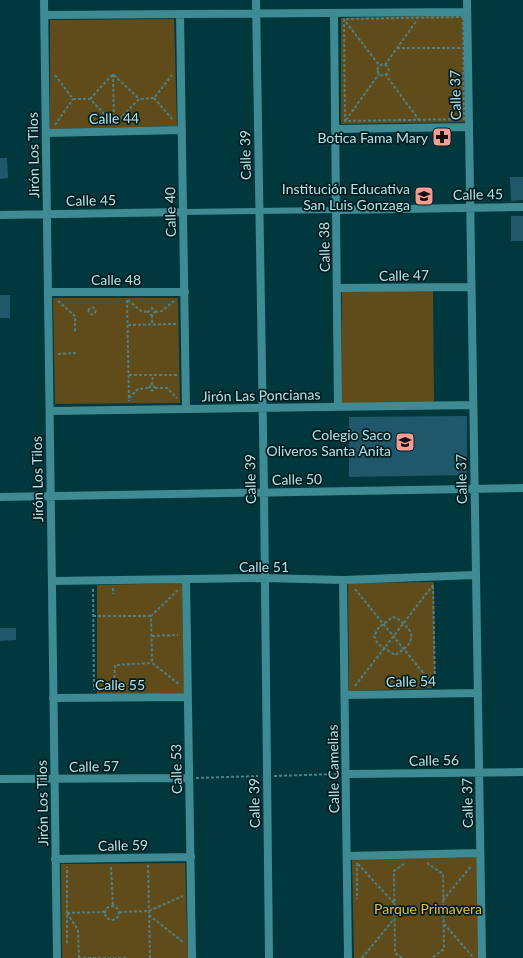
<svg xmlns="http://www.w3.org/2000/svg" width="523" height="958" viewBox="0 0 523 958" font-family="Lato,sans-serif">
  <style>
    .green { fill: #604c1b }
    .building { fill: #21576b }
    .lines { fill: none; stroke-linecap: round; stroke-linejoin: round }
    .path { stroke: #4e8086; stroke-width: 2; stroke-dasharray: 3 2; stroke-linecap: butt }
    .pedestrian { stroke: #3f8b94; stroke-width: 6 }
    .minor { stroke: #3f8b94; stroke-width: 8 }
    .labels { text-anchor: middle; dominant-baseline: central; stroke-width: 3.5; stroke-linejoin: round; paint-order: stroke }
    .street-label { font-size: 14px; fill: #b6e1e6; stroke: #001d20 }
    .poi-label { font-size: 14px; fill: #b6e1e6; stroke: #001d20; text-anchor: end }
    .park-label { font-size: 14px; fill: #eabb49; stroke: #001d20 }
  </style>
  <rect width="100%" height="100%" fill="#00383e"/>
  <path class="green" d="M464 15 465 122 341 124V18Z
    M174 19 177 126 50 129V20Z
    M433 288 434 403 341 405 342 289Z
    M53 298H178L180 403 55 404Z
    M434 582 435 688 349 691 348 583Z
    M182 583 184 693 97 694V585Z
    M477 857 478 958H354L352 859Z
    M185 863 188 958H62L61 864Z"/>
  <path class="building" d="M0 158H7L8 178 0 179Z
    M510 177H523V200L511 201Z
    M511 216H523V241H511Z
    M0 295H10V318H0Z
    M467 416V475L349 477V417Z
    M0 628H16V640L0 641Z"/>
  <g class="lines">
    <path class="path" d="M463 17 464 119 345 121 344 19Z
      M346 22 379 65
      M397 48H460
      M377.5 70a5.5 5.5 0 1 1 11 0a5.5 5.5 0 1 1-11 0Z
      M385 65 417 20
      M113 74 114 123
      M385 74 419 120
      M55 75 73 99H90L113 123
      M114 75 139 99
      M154 98 173 120
      M90 99 112 75
      M346 120 379 74
      M116 123 139 99 154 98 172 75
      M55 125 73 99
      M127 300 129 401
      M128 300 141 311 148 312
      M58 301 75 316V332
      M88.5 311a3.5 3.5 0 1 1 7 0a3.5 3.5 0 1 1-7 0Z
      M155 312 162 311 174 301
      M152 316 148 312 152 308 155 312 152 316V324
      M128 325 176 324
      M58 354 76 353
      M129 375H177
      M152 385 153 375
      M149.5 388a2.5 2.5 0 1 1 5 0a2.5 2.5 0 1 1-5 0Z
      M155 388H167L177 398
      M129 398 138 389 149 388
      M433 586 435 685
      M113 588V594
      M93 589 94 690
      M355 589 433 685
      M178 590 151 616 152 663 180 685
      M93 616H151
      M393 617C398 618 400 620 404 624 418 637 410 646 395 655L378 644 374 636 379 627Z
      M152 636 178 635
      M355 686 433 585
      M114 688 115 665 152 663
      M274 776 338 774
      M196 778 258 776
      M357 863V899
      M427 863 443 874 444 949 432 958
      M358 864 394 903
      M148 865 150 958
      M111 867 113 906
      M443 900 472 865
      M105 913a7 7 0 1 1 14 0a7 7 0 1 1-14 0Z
      M119 912 149 911 183 896
      M67 913 78 930 79 957
      M67 913 105 912
      M149 915 183 942
      M444 924 473 957
      M67 943V867
      M78 958H127
      M362 958 394 919
      M402 958 395 953 394 871 404 864"/>
    <path class="pedestrian" d="M183 212 337 210"/>
    <path class="minor" d="M44 0 57 958
      M256 0 264 492 269 958
      M467 0 482 958
      M180 14 186 409
      M334 14 338 407
      M45 15 467 12
      M335 129 469 127
      M46 133 182 130
      M337 210 523 207
      M0 215 183 212
      M337 288 471 287
      M48 292H185
      M50 411 473 405
      M0 497 523 488
      M186 579 192 958
      M343 580 348 958
      M52 581 264 578 343 580 476 575
      M345 695 478 693
      M53 698 188 697
      M346 774 523 772
      M0 779 189 778
      M347 856 480 853
      M55 859 191 857"/>
  </g>
  <defs>
    <g id="pharmacy-square" transform="scale(1)"><rect x="-9" y="-9" width="18" height="18" rx="4" fill="#f59c93" stroke="#001d20"/><path d="M-2-6h4v4h4v4h-4v4h-4v-4h-4v-4h4Z" fill="#111"/></g>
    <g id="school-square" transform="scale(1)"><rect x="-9" y="-9" width="18" height="18" rx="4" fill="#f59c93" stroke="#001d20"/><path d="M0-5L7-2L0 1L-7-2ZM-4 1L0 2.5L4 1V4Q0 6-4 4Z" fill="#111"/></g>
  </defs>
  <g fill-rule="evenodd">
    <use href="#pharmacy-square" x="442" y="137"/>
    <use href="#school-square" x="424" y="196"/>
    <use href="#school-square" x="405" y="442"/>
  </g>
  <g class="labels">
    <g class="street-label">
      <text transform="translate(455 95) rotate(-91)">Calle 37</text>
      <text transform="translate(114 118) rotate(-1)">Calle 44</text>
      <text transform="translate(33 155) rotate(-91)">Jirón Los Tilos</text>
      <text transform="translate(245 155) rotate(-91)">Calle 39</text>
      <text transform="translate(478 194) rotate(-1)">Calle 45</text>
      <text transform="translate(91 200) rotate(-1)">Calle 45</text>
      <text transform="translate(170 212) rotate(-91)">Calle 40</text>
      <text transform="translate(324 247) rotate(-91)">Calle 38</text>
      <text transform="translate(404 275) rotate(-1)">Calle 47</text>
      <text x="116" y="279">Calle 48</text>
      <text transform="translate(261 395) rotate(-1)">Jirón Las Poncianas</text>
      <text transform="translate(37 479) rotate(-91)">Jirón Los Tilos</text>
      <text transform="translate(250 479) rotate(-91)">Calle 39</text>
      <text transform="translate(297 479) rotate(-1)">Calle 50</text>
      <text transform="translate(461 479) rotate(-91)">Calle 37</text>
      <text x="264" y="566">Calle 51</text>
      <text transform="translate(411 681) rotate(-1)">Calle 54</text>
      <text x="120" y="684">Calle 55</text>
      <text transform="translate(434 760) rotate(-1)">Calle 56</text>
      <text transform="translate(94 766) rotate(-1)">Calle 57</text>
      <text transform="translate(176 769) rotate(-91)">Calle 53</text>
      <text transform="translate(333 769) rotate(-91)">Calle Camelias</text>
      <text transform="translate(42 803) rotate(-91)">Jirón Los Tilos</text>
      <text transform="translate(254 803) rotate(-91)">Calle 39</text>
      <text transform="translate(467 803) rotate(-91)">Calle 37</text>
      <text transform="translate(123 845) rotate(-1)">Calle 59</text>
    </g>
    <g class="poi-label">
      <text x="428" y="137">Botica Fama Mary</text>
      <text x="410" y="188">Institución Educativa<tspan x="410" dy="16">San Luis Gonzaga</tspan></text>
      <text x="391" y="434">Colegio Saco<tspan x="391" dy="16">Oliveros Santa Anita</tspan></text>
    </g>
    <g class="park-label">
      <text x="428" y="908">Parque Primavera</text>
    </g>
  </g>
</svg>
